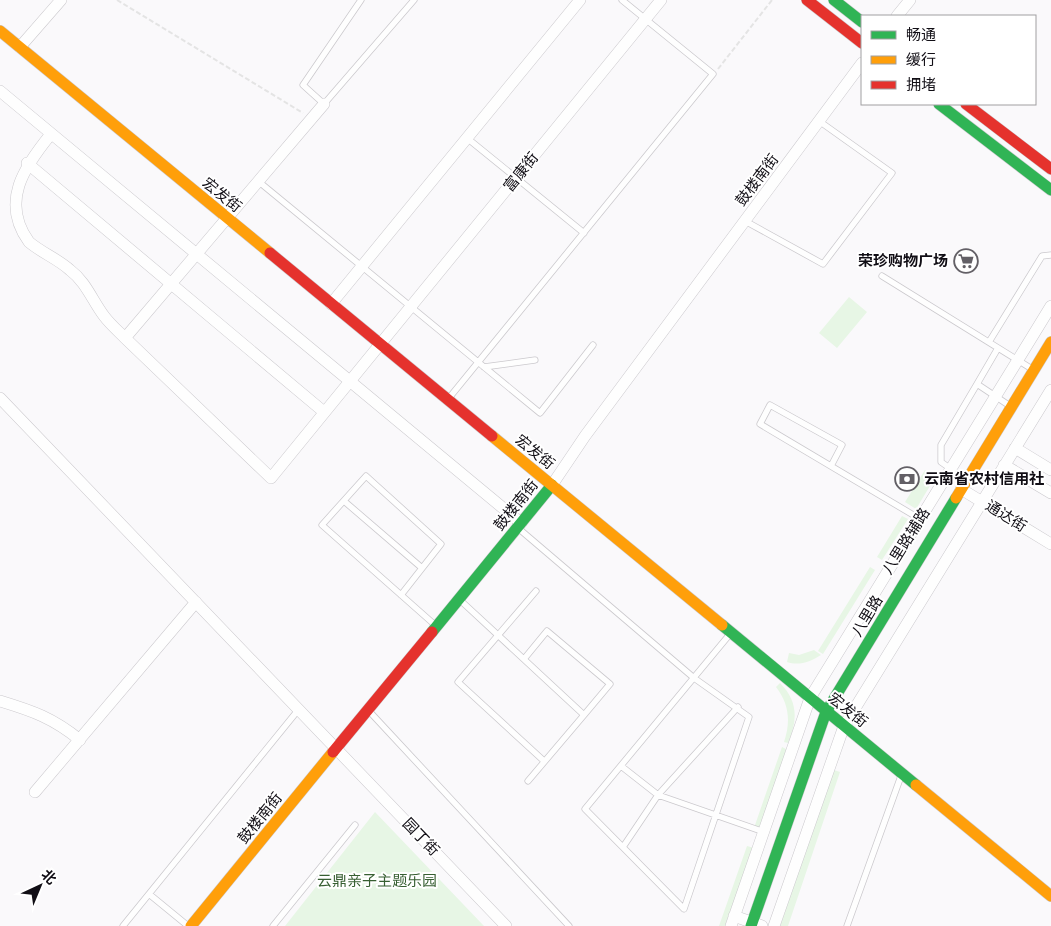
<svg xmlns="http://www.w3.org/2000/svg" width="1051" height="926" viewBox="0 0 1051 926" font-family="'Fira Sans','Noto Sans SC',sans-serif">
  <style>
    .green { fill: #e7f6e5 }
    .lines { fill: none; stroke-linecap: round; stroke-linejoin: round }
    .lane-casing { stroke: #cbc9cd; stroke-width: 7 }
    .street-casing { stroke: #cbc9cd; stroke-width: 12 }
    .fast-casing { stroke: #cbc9cd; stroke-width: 12 }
    .slow-casing { stroke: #cbc9cd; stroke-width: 12 }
    .jam-casing { stroke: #cbc9cd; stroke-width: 12 }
    .path { stroke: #e4e4e4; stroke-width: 2; stroke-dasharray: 5 2.5; stroke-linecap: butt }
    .lane { stroke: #fefefe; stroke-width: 5.5 }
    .street { stroke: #fefefe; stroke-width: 11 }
    .fast { stroke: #30b455; stroke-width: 11 }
    .slow { stroke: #ff9f0a; stroke-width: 11 }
    .jam { stroke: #e5322d; stroke-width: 11 }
    .labels { text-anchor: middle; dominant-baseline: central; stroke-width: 4; stroke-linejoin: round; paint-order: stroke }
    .street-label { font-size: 15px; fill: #110e15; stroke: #fff }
    .poi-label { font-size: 15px; font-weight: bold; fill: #110e15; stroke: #fff; text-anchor: end }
    .park-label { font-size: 15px; fill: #375f32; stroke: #fff }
  </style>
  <rect width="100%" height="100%" fill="#faf9fb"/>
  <path class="green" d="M849 297 867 312 837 348 819 333Z
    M925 470 936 476 916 509 905 502Z
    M902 516 908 519 882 560 877 557Z
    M870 567 875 570 823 654 818 651Z
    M814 650 821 655C810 662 799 666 787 662L789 653 799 655Z
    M780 683C798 701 798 720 788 743L784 742C791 721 789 704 776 687Z
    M782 747 788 750 761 830 754 828Z
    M834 770 840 772 788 926H780Z
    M375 812 484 926H285Z
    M747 846 754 848 727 926H719Z"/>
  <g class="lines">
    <g class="lane-casing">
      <path id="lane" d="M361 0 303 85 324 104 414 0
        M467 138 584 233
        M258 181 540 413 593 345
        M745 221 823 264 892 173 819 121
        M882 276 1032 369
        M989 342 1042 256 1051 255
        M484 367 535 360
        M977 384 998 348
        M449 398 713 74 622 0
        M831 466 842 445 770 405 760 424 920 519
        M951 469 941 462V445L977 384 1010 406
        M344 501 422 568
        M518 528 694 678 749 717 684 909 585 809 730 634
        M536 591 458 682 544 761
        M401 595 441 544 366 476 322 525 435 625
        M460 600 584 715 528 781
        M524 659 547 631 610 684 584 715
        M369 711 569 926
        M621 766 658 795 764 832
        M623 847 658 795 738 707
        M149 894 188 926
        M123 926 299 709
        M273 926 355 825
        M847 926 901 776"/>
    </g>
    <g class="street-casing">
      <path id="street" d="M897 16 910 0
        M20 47 61 0
        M0 91 521 523
        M51 134C24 167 0 202 29 242 42 253 58 259 70 270 86 282 92 300 104 316 110 324 118 331 125 338L271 478 661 0
        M27 163 324 412
        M331 304 580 0
        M125 338 324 104
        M0 398 506 926
        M1015 448 1051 470
        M1004 465 1051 493
        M552 485 585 436 862 63
        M961 489 1051 544
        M0 701C33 711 53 718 80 740
        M35 792 196 602
        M734 916 762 926
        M731 926 810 698 1051 306
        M774 926 844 726 1051 390"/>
    </g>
    <g class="fast-casing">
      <path id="fast" d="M834 0 862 22
        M939 104 1051 190
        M722 625 916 785
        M432 632 552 485
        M751 926 826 712 956 498"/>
    </g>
    <g class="slow-casing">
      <path id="slow" d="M0 31 270 253
        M492 436 722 625
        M956 498 1051 342
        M916 785 1051 896
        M191 926 333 752"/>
    </g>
    <g class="jam-casing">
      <path id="jam" d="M807 0 862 43
        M966 104 1051 169
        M270 253 492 436
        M333 752 432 632"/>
    </g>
    <path class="path" d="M117 0 303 113
      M718 69 772 0"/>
    <use href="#lane" class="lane"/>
    <use href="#street" class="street"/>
    <use href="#fast" class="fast"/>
    <use href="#slow" class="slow"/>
    <use href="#jam" class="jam"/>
  </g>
  <defs>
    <g id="supermarket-ring" transform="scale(1.25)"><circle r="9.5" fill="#fff" stroke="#636066" stroke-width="1.5"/><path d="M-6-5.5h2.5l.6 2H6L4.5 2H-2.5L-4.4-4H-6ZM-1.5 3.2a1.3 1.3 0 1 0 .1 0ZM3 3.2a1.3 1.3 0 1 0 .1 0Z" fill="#636066"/></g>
    <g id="bank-ring" transform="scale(1.25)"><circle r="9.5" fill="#fff" stroke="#636066" stroke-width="1.5"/><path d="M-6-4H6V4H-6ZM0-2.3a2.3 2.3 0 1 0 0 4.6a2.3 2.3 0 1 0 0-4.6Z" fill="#636066"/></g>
  </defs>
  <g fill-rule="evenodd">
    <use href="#supermarket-ring" x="966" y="261"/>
    <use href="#bank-ring" x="907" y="479"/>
  </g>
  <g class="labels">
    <g class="street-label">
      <text transform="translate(521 172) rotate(-51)">富康街</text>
      <text transform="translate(757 180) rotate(-53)">鼓楼南街</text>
      <text transform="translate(222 195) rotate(39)">宏发街</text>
      <text transform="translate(535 452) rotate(39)">宏发街</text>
      <text transform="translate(516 505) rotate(-51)">鼓楼南街</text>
      <text transform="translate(1006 516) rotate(32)">通达街</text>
      <text transform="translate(906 541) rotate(-58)">八里路辅路</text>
      <text transform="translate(867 616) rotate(-59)">八里路</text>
      <text transform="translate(848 710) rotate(39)">宏发街</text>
      <text transform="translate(260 818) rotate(-51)">鼓楼南街</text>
      <text transform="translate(421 837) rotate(46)">园丁街</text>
    </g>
    <g class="poi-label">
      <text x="948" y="261">荣珍购物广场</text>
      <text x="924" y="479" text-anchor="start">云南省农村信用社</text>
    </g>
    <g class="park-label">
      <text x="377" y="881">云鼎亲子主题乐园</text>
    </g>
  </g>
  <rect x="861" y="15" width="175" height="90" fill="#ffffff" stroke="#a09fa1"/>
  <rect x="871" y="31" width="25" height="8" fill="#30b455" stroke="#a09fa1"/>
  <text x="906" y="40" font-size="15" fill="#110e15">畅通</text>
  <rect x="871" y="56" width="25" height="8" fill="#ff9f0a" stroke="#a09fa1"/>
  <text x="906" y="65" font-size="15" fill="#110e15">缓行</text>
  <rect x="871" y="81" width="25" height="8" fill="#e5322d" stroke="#a09fa1"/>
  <text x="906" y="90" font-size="15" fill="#110e15">拥堵</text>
  <g transform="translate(40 886) rotate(44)" stroke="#ffffff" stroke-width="4" paint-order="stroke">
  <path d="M0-4L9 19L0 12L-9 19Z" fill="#110e15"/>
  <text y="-8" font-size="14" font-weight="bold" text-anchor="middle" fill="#110e15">北</text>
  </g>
</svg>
